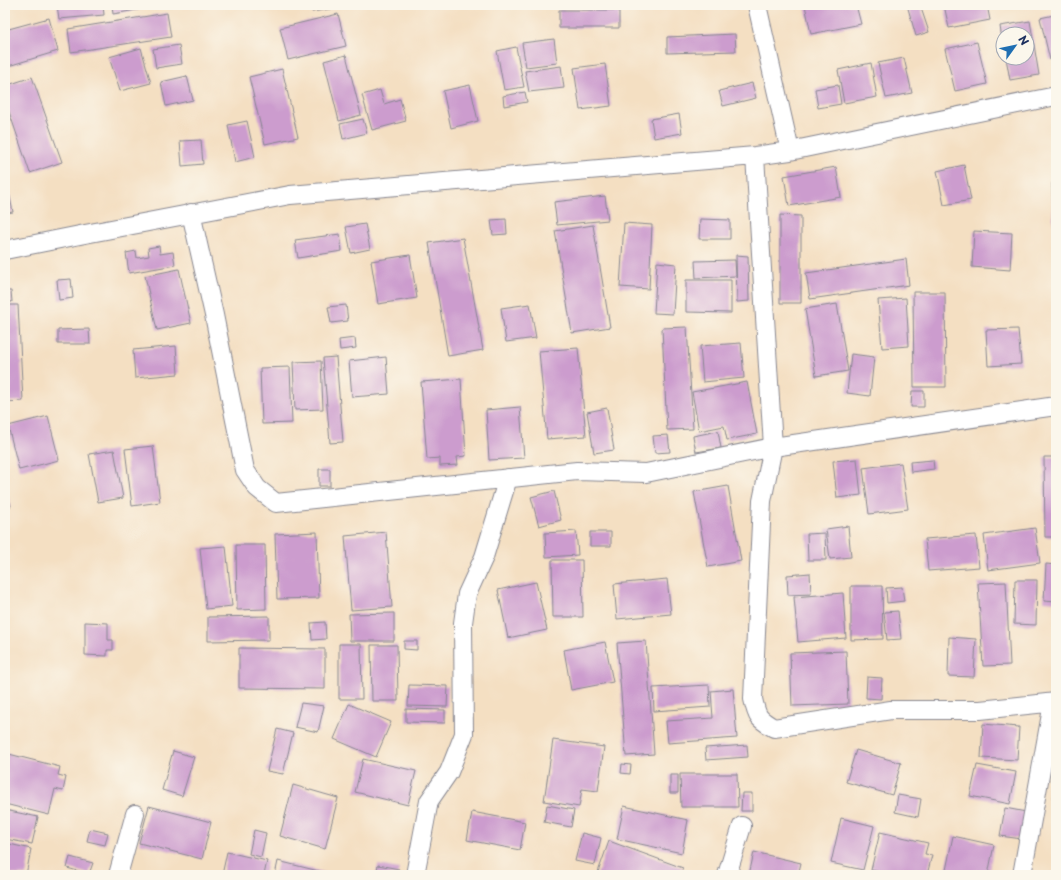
<svg xmlns="http://www.w3.org/2000/svg" width="1061" height="880" viewBox="0 0 1061 880" font-family="'Playpen Sans',sans-serif">
  <style>
    .building { fill: #cc9cce }
    .lines { fill: none; stroke-linecap: round; stroke-linejoin: round }
    .street-casing { stroke: #888790; stroke-width: 20 }
    .street { stroke: #fff; stroke-width: 18 }
  </style>
  <rect width="100%" height="100%" fill="#fbf7ec"/>
  <filter id="ink" filterUnits="userSpaceOnUse"><feTurbulence type="fractalNoise" baseFrequency=".025" numOctaves="2"/><feDisplacementMap in="SourceGraphic" scale="8" xChannelSelector="R" yChannelSelector="G"/><feConvolveMatrix kernelMatrix="1 2 1 2 8 2 1 2 1" color-interpolation-filters="sRGB"/></filter>
  <filter id="wash" filterUnits="userSpaceOnUse"><feTurbulence type="fractalNoise" baseFrequency=".012" numOctaves="4" result="noise"/><feDisplacementMap in="SourceGraphic" scale="16" xChannelSelector="R" yChannelSelector="G"/><feGaussianBlur stdDeviation="0.9" result="paint"/><feColorMatrix in="noise" values="0 0 0 0 0 0 0 0 0 0 0 0 0 0 0 0 0 1.4 0 .05"/><feComposite in="paint" operator="in"/></filter>
  <g filter="url(#wash)">
    <rect width="100%" height="100%" fill="#f4dfc2"/>
    <g id="blocks">
      <path class="building" d="M57 5H103L104 15 59 19Z
        M112 5H154V7L113 14Z
        M311 5H335L336 8 312 12Z
        M506 5H536V6L506 8Z
        M805 5H856L861 24 811 34Z
        M907 5H920L929 32 916 36Z
        M944 5H987L990 20 949 28Z
        M559 10H619V28H559Z
        M167 13 171 37 71 52 68 29Z
        M338 14 346 46 288 60 280 28Z
        M1054 15 1056 23V58L1050 60 1040 18Z
        M49 18 58 51 5 67V30Z
        M1030 21 1039 75 1010 80 1006 58H1027V34H1003L1002 40 1000 26Z
        M735 34 736 51 667 53V37Z
        M554 39 557 63 526 67 522 43Z
        M977 42 987 84 955 91 945 49Z
        M179 45 182 64 156 68 153 49Z
        M516 47 524 87 504 90 497 51Z
        M141 48 151 83 120 91 109 57Z
        M346 55 361 115 339 121 324 61Z
        M904 58 912 93 886 98 878 63Z
        M871 63 877 97 844 103 838 70Z
        M605 64 611 106 580 110 574 68Z
        M561 66 564 88 529 92 525 71Z
        M282 69 298 137 265 144 249 77Z
        M187 76 193 100 166 106 161 82Z
        M32 77 62 162 30 173 5 100V86Z
        M752 83 756 98 723 106 719 91Z
        M470 85 478 121 451 128 443 91Z
        M838 85 841 104 818 108 815 89Z
        M380 90 384 104 400 99 406 121 372 130 362 95Z
        M525 92 527 102 504 106 503 96Z
        M679 114 682 133 654 138 651 119Z
        M363 119 367 133 343 139 340 124Z
        M247 121 255 157 235 162 228 125Z
        M201 140 203 164 182 166 180 141Z
        M964 165 971 200 944 205 937 171Z
        M836 167 841 197 789 206 784 176Z
        M5 173 13 212 5 213Z
        M1052 183H1056V224H1053Z
        M605 196 608 220 557 225 554 202Z
        M780 215 801 216V303H780Z
        M506 219 507 234 493 235 491 220Z
        M700 219 730 220V239H699Z
        M624 223 652 225 649 289 620 287Z
        M365 224 370 249 351 253 346 227Z
        M593 225 610 327 572 333 555 231Z
        M974 231 1012 233 1010 270 972 267Z
        M340 234 342 251 298 258 295 240Z
        M463 238 483 350 448 356 429 243Z
        M159 246 160 254 173 252 175 265 129 273 126 253 136 251 137 258 149 256 148 248Z
        M410 255 417 298 378 304 371 261Z
        M736 255 748 256 749 301 737 302Z
        M906 259 909 285 810 299 806 273Z
        M735 260 736 276 696 278 695 261Z
        M657 262 676 264 673 314 654 313Z
        M179 269 191 323 157 330 145 276Z
        M71 279 73 298 59 300 57 280Z
        M686 280H731V313L686 312Z
        M5 291H11L12 302H5Z
        M913 292H945L946 387H914Z
        M906 298 909 346 882 348 878 300Z
        M530 304 536 338 506 342 501 308Z
        M837 304 848 371 816 376 805 309Z
        M5 305H18L23 401 5 402Z
        M346 305 348 321 331 323 328 307Z
        M687 327 693 429 667 430 662 328Z
        M89 329 90 344H58V330Z
        M1018 329 1021 364 988 366 986 330Z
        M355 338 356 348 340 350 339 340Z
        M741 343 744 378 703 382 700 346Z
        M176 346 178 374 135 378 133 350Z
        M578 348 586 436 547 439 539 351Z
        M851 354 874 357 870 396 847 393Z
        M336 357 343 442 330 443 323 358Z
        M386 357 389 394 352 397 349 361Z
        M321 361 323 409 295 410 293 362Z
        M290 367 292 423 262 424 260 368Z
        M461 379 466 456 457 457 458 465 440 466V458L427 459 421 382Z
        M747 382 757 434 727 440 724 426 699 431 692 392Z
        M912 391H924V407H911Z
        M520 407 524 458 489 460 486 410Z
        M607 408 614 450 594 453 587 412Z
        M48 416 59 460 19 470 8 426Z
        M718 431 721 448 696 452 693 436Z
        M668 435 670 452 655 453 653 436Z
        M153 446 160 502 132 506 125 449Z
        M114 450 123 498 98 502 89 454Z
        M1044 457H1056V537H1045Z
        M857 459 861 495 837 498 833 461Z
        M933 460 934 469 911 472 910 462Z
        M901 463 908 509 869 514 863 468Z
        M319 469H330V486H319Z
        M5 486 11 506 5 508Z
        M728 486 741 561 708 567 694 492Z
        M554 491 561 520 539 526 531 497Z
        M848 526 851 557 830 559 826 529Z
        M1035 528 1040 563 988 570 984 535Z
        M576 531 578 555 546 557 545 533Z
        M317 532 319 598 277 599 275 534Z
        M386 532 392 607 351 610 345 536Z
        M590 532H611V546H590Z
        M825 533 826 560H808L807 534Z
        M976 535 979 567 928 571 925 539Z
        M236 545H265L266 609 237 610Z
        M226 546 232 606 206 609 200 548Z
        M552 560H582L583 617H553Z
        M1046 564 1056 565V602L1044 601Z
        M810 573 811 594 788 595 787 575Z
        M667 579 671 614 617 619 614 584Z
        M1015 580H1037L1036 625 1014 624Z
        M536 582 547 630 508 638 498 590Z
        M1006 582 1010 665 983 666 978 583Z
        M851 586H882L883 639 851 640Z
        M902 587 904 601 887 603 886 588Z
        M843 593 846 638 798 642 794 597Z
        M898 611 901 639 887 640 884 612Z
        M394 613V641H350L349 614Z
        M269 616V640L208 641V617Z
        M85 622 108 623V640H113V650H107V656L85 655Z
        M325 622 326 639 312 640 311 623Z
        M949 637 976 639 974 677 948 676Z
        M404 641H417V650L404 649Z
        M646 641 654 754 626 756 617 643Z
        M605 642 613 682 571 690 564 650Z
        M339 644H361L362 699H339Z
        M371 645H397L398 701H372Z
        M239 648 325 649V689L239 688Z
        M846 651 848 704 792 706 790 653Z
        M867 677 882 678 881 699 866 698Z
        M409 685 448 686 447 707 408 706Z
        M709 685 710 707 654 711 653 688Z
        M733 689 737 738 668 743 666 721 713 718 711 691Z
        M301 703 324 706 318 732 295 727Z
        M349 704 391 722 376 757 334 739Z
        M406 709 445 710V723L406 722Z
        M983 724 1019 727 1017 760 981 758Z
        M277 729 293 733 283 774 267 771Z
        M553 740 604 747 598 791 582 789 579 807 544 801Z
        M747 745 748 757 706 760 705 748Z
        M856 750 901 763 892 795 846 782Z
        M173 751 194 757 182 796 162 790Z
        M5 753 60 767 58 775 66 777 63 791 55 789 49 815 5 804Z
        M363 759 416 771 408 805 355 792Z
        M622 764 631 765 630 774 621 773Z
        M977 765 1016 772 1010 804 970 796Z
        M680 774H737L738 807H681Z
        M670 775H678V793H670Z
        M1054 784H1056V803H1053Z
        M293 785 338 798 325 849 280 836Z
        M742 793H752V811H741Z
        M898 795 921 799 918 817 895 812Z
        M547 805 574 810 571 827 544 822Z
        M149 806 211 822 202 859 139 843Z
        M624 806 688 820 682 853 617 839Z
        M1005 808 1026 812 1022 839 1000 836Z
        M5 810 38 817 32 844 5 839Z
        M472 812 525 822 520 850 467 840Z
        M841 818 874 826 863 870 831 863Z
        M90 829 108 833 105 845 87 841Z
        M254 830 266 833 261 857 249 854Z
        M880 832 928 843 925 854 932 855 927 875H893L871 870Z
        M582 833 601 838 595 865 575 861Z
        M953 836 994 845 988 875H945Z
        M609 841 683 868 680 875H597Z
        M5 843 31 849 26 875H17L5 872Z
        M227 852 267 861 264 875H222Z
        M754 852 801 863 798 875H749Z
        M70 857 93 863 89 874 67 868Z
        M278 861 331 874V875H275Z
        M378 865 399 869 397 875H376Z"/>
    </g>
  </g>
  <g filter="url(#ink)">
    <use href="#blocks" fill-opacity="0" stroke="#888790" stroke-width="1"/>
    <g class="lines">
      <g class="street-casing">
        <path id="street" d="M757 5 790 151
          M755 156 773 447 762 501 753 699C757 717 758 719 774 728L891 710H980L1056 702
          M191 213 214 315 245 470 257 488 276 503 577 471 646 473 773 447 1056 406
          M5 250 85 234 290 195 755 156 790 151 1056 96
          M118 875 135 814
          M415 875 429 801 449 772 464 734 463 623 467 594 484 557 508 478
          M727 875 742 826
          M1022 875 1053 703"/>
      </g>
      <use href="#street" class="street"/>
    </g>
  </g>
  <rect width="1061" height="880" fill="none" stroke="#fbf7ec" stroke-width="20"/>
  <g transform="translate(1015 46) rotate(57)"><circle r="19" fill="#fbf7ec" stroke="#a1a7b3"/>
  <path d="M0-3L7 15L0 10L-7 15Z" fill="#1f6fb2"/>
  <text y="-6" font-size="11" font-weight="bold" text-anchor="middle" fill="#1b2f5e">N</text>
  </g>
</svg>
